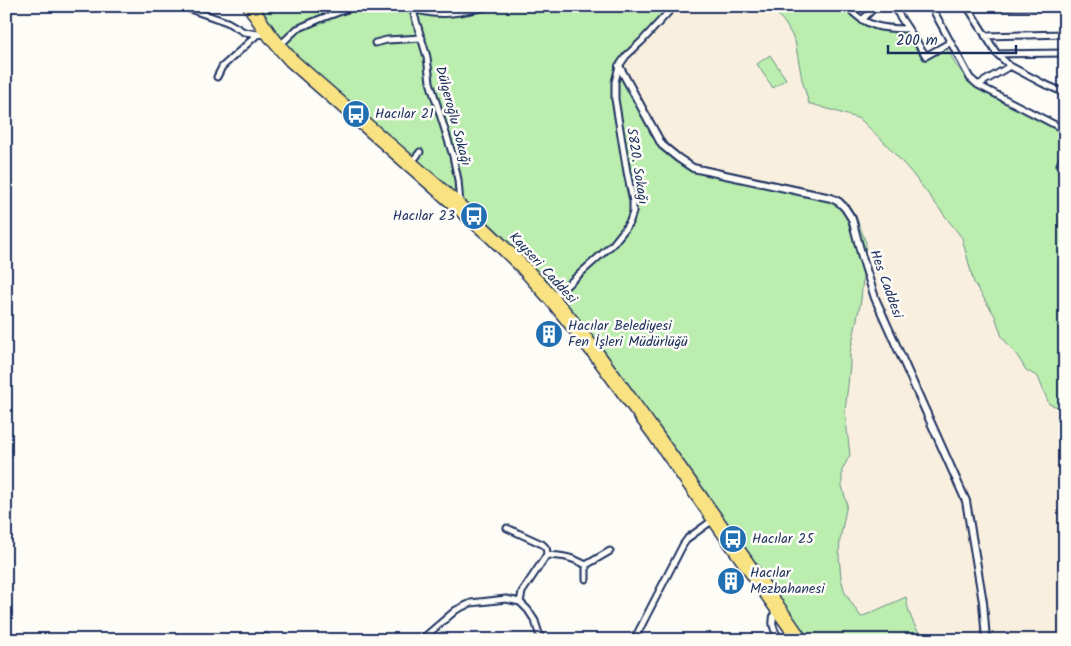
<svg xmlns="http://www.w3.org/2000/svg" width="1071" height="646" viewBox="0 0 1071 646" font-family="Kalam,sans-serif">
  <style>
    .built { fill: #f9efde }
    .green { fill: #baedae; stroke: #6a8e86 }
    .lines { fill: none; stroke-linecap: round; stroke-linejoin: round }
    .minor-casing { stroke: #1b2f5e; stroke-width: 9 }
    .tertiary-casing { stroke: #1b2f5e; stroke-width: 10 }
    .primary-casing { stroke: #1b2f5e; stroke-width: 11 }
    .minor { stroke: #fdfcf7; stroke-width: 5 }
    .tertiary { stroke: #fdfcf7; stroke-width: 6 }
    .primary { stroke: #f8e281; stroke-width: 8 }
    .labels { text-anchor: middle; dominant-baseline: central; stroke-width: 5; stroke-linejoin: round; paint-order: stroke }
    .poi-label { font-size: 14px; fill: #1b2f5e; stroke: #fdfcf7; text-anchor: start }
    .street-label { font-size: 14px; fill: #1b2f5e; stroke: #fdfcf7 }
  </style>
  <rect width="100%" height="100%" fill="#fdfcf7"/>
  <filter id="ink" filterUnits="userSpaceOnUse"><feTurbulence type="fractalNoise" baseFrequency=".02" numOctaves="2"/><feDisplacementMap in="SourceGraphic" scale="10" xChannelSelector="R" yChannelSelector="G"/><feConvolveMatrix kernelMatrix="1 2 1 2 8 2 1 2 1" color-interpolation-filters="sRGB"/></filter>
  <g filter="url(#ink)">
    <path class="built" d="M678 6H770L785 23 795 41 802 80 809 104H812L832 110 860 119 903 162 962 238 974 283 995 316 1002 337 1018 357 1026 370 1038 377 1049 404 1058 407 1065 421V640H924L913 622 908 610 906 597 861 617 845 593 841 578 839 556 840 540 847 505 842 486V470L850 455 845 412 850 366V353L861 300 866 243 853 212 848 204 840 197 811 189 691 164 679 156 665 144 623 69V64L646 41 667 17Z"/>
    <path class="green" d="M248 6H678L667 17 646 41 623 64 624 69 665 144 691 164 811 189 840 197 848 204 856 216 866 243 861 300 850 353V366L845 412 850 455 842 470V486L847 504 840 540 839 556 841 578 845 593 861 617 906 597C908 613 914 627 924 640H799L558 308 336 101Z
      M770 6H845C860 27 882 31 906 33L923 60 947 49 956 65 972 85 1065 133V421L1058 407 1049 404 1038 377 1026 370 1018 357 1002 337 995 316 974 283 962 238 911 172 885 143 860 119 812 104H809L802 80 795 41 785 23Z
      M770 55 786 79 773 88 757 64Z"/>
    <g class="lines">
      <g class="minor-casing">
        <path id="minor" d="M181 6 227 22 244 32 266 35
          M410 6C435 20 465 11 491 6
          M415 6 414 14 427 57 430 82 453 156 458 180 460 204
          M847 6C864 27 883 29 908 29
          M893 6 926 56 951 42
          M931 6 970 78 978 85 1065 130
          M967 6 997 54 1010 66 1042 83 1065 93
          M968 7 1065 6
          M862 20 876 6
          M985 36 1065 34
          M375 43 387 40 422 38
          M280 45 297 29 320 19 355 6
          M997 54 1065 53
          M217 77 222 67 258 34
          M978 85 1010 66
          M1065 153 1060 165 1065 175
          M412 162 420 152
          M554 297 613 244 625 229 630 221 633 212V201L627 172 615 99V82L619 66 626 56 642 41 674 6
          M507 528 542 544C546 547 548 551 546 556L522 592 520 602
          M547 555C564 556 571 557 586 565L610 551
          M586 579V565
          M775 610C771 623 772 629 781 640
          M260 640 266 637
          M421 640 456 610 471 603 506 599 520 602 528 610 535 621 541 640
          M634 640 683 545 688 538 713 520"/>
      </g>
      <g class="tertiary-casing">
        <path id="tertiary" d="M619 66 662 145 678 158 693 168 831 198 839 202 845 208 852 219 862 257 875 298 966 501 983 602 986 640"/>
      </g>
      <g class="primary-casing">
        <path id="primary" d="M247 6C259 27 273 45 289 62L488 237 520 268 551 303 595 358 651 434 796 640
          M254 6C265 25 278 42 293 58 380 136 474 208 553 295 590 337 622 384 655 429 705 499 755 569 804 640"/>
      </g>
      <use href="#minor" class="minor"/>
      <use href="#tertiary" class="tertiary"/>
      <use href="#primary" class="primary"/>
    </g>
  </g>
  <defs>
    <g id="bus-disc" transform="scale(1.4375)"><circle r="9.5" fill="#1f6fb2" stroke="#fdfcf7"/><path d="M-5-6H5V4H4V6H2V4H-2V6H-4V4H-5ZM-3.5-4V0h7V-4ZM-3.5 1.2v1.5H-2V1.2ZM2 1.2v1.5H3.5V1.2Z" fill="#fff"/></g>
    <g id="building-disc" transform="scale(1.4375)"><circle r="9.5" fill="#1f6fb2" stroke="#fdfcf7"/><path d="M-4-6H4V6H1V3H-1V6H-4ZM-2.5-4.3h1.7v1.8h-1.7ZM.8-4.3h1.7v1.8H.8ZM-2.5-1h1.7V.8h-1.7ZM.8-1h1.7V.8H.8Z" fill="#fff"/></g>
  </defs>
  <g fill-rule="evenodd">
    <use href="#bus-disc" x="356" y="114"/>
    <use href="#bus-disc" x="474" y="216"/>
    <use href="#building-disc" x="549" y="334"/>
    <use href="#bus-disc" x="733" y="539"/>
    <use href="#building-disc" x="731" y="581"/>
  </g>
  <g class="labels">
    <g class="poi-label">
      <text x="375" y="114">Hacılar 21</text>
      <text x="455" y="216" text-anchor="end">Hacılar 23</text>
      <text x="568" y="326">Hacılar Belediyesi<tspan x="568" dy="16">Fen İşleri Müdürlüğü</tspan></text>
      <text x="752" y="539">Hacılar 25</text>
      <text x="750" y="573">Hacılar<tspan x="750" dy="16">Mezbahanesi</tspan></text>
    </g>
    <g class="street-label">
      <text transform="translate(453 116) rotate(75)">Dülgeroğlu Sokağı</text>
      <text transform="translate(637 166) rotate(81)">5820. Sokağı</text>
      <text transform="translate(543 268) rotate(47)">Kayseri Caddesi</text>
      <text transform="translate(886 284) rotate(70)">Hes Caddesi</text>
    </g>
  </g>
  <rect width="1071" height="646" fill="none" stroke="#fdfcf7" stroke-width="25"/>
  <rect x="12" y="12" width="1046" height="621" fill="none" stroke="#1b2f5e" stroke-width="2" filter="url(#ink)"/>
  <path d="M888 45v8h128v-8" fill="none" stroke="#1b2f5e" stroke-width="2.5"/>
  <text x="896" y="45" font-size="15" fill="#1b2f5e" stroke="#fdfcf7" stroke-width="4" paint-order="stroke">200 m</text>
</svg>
